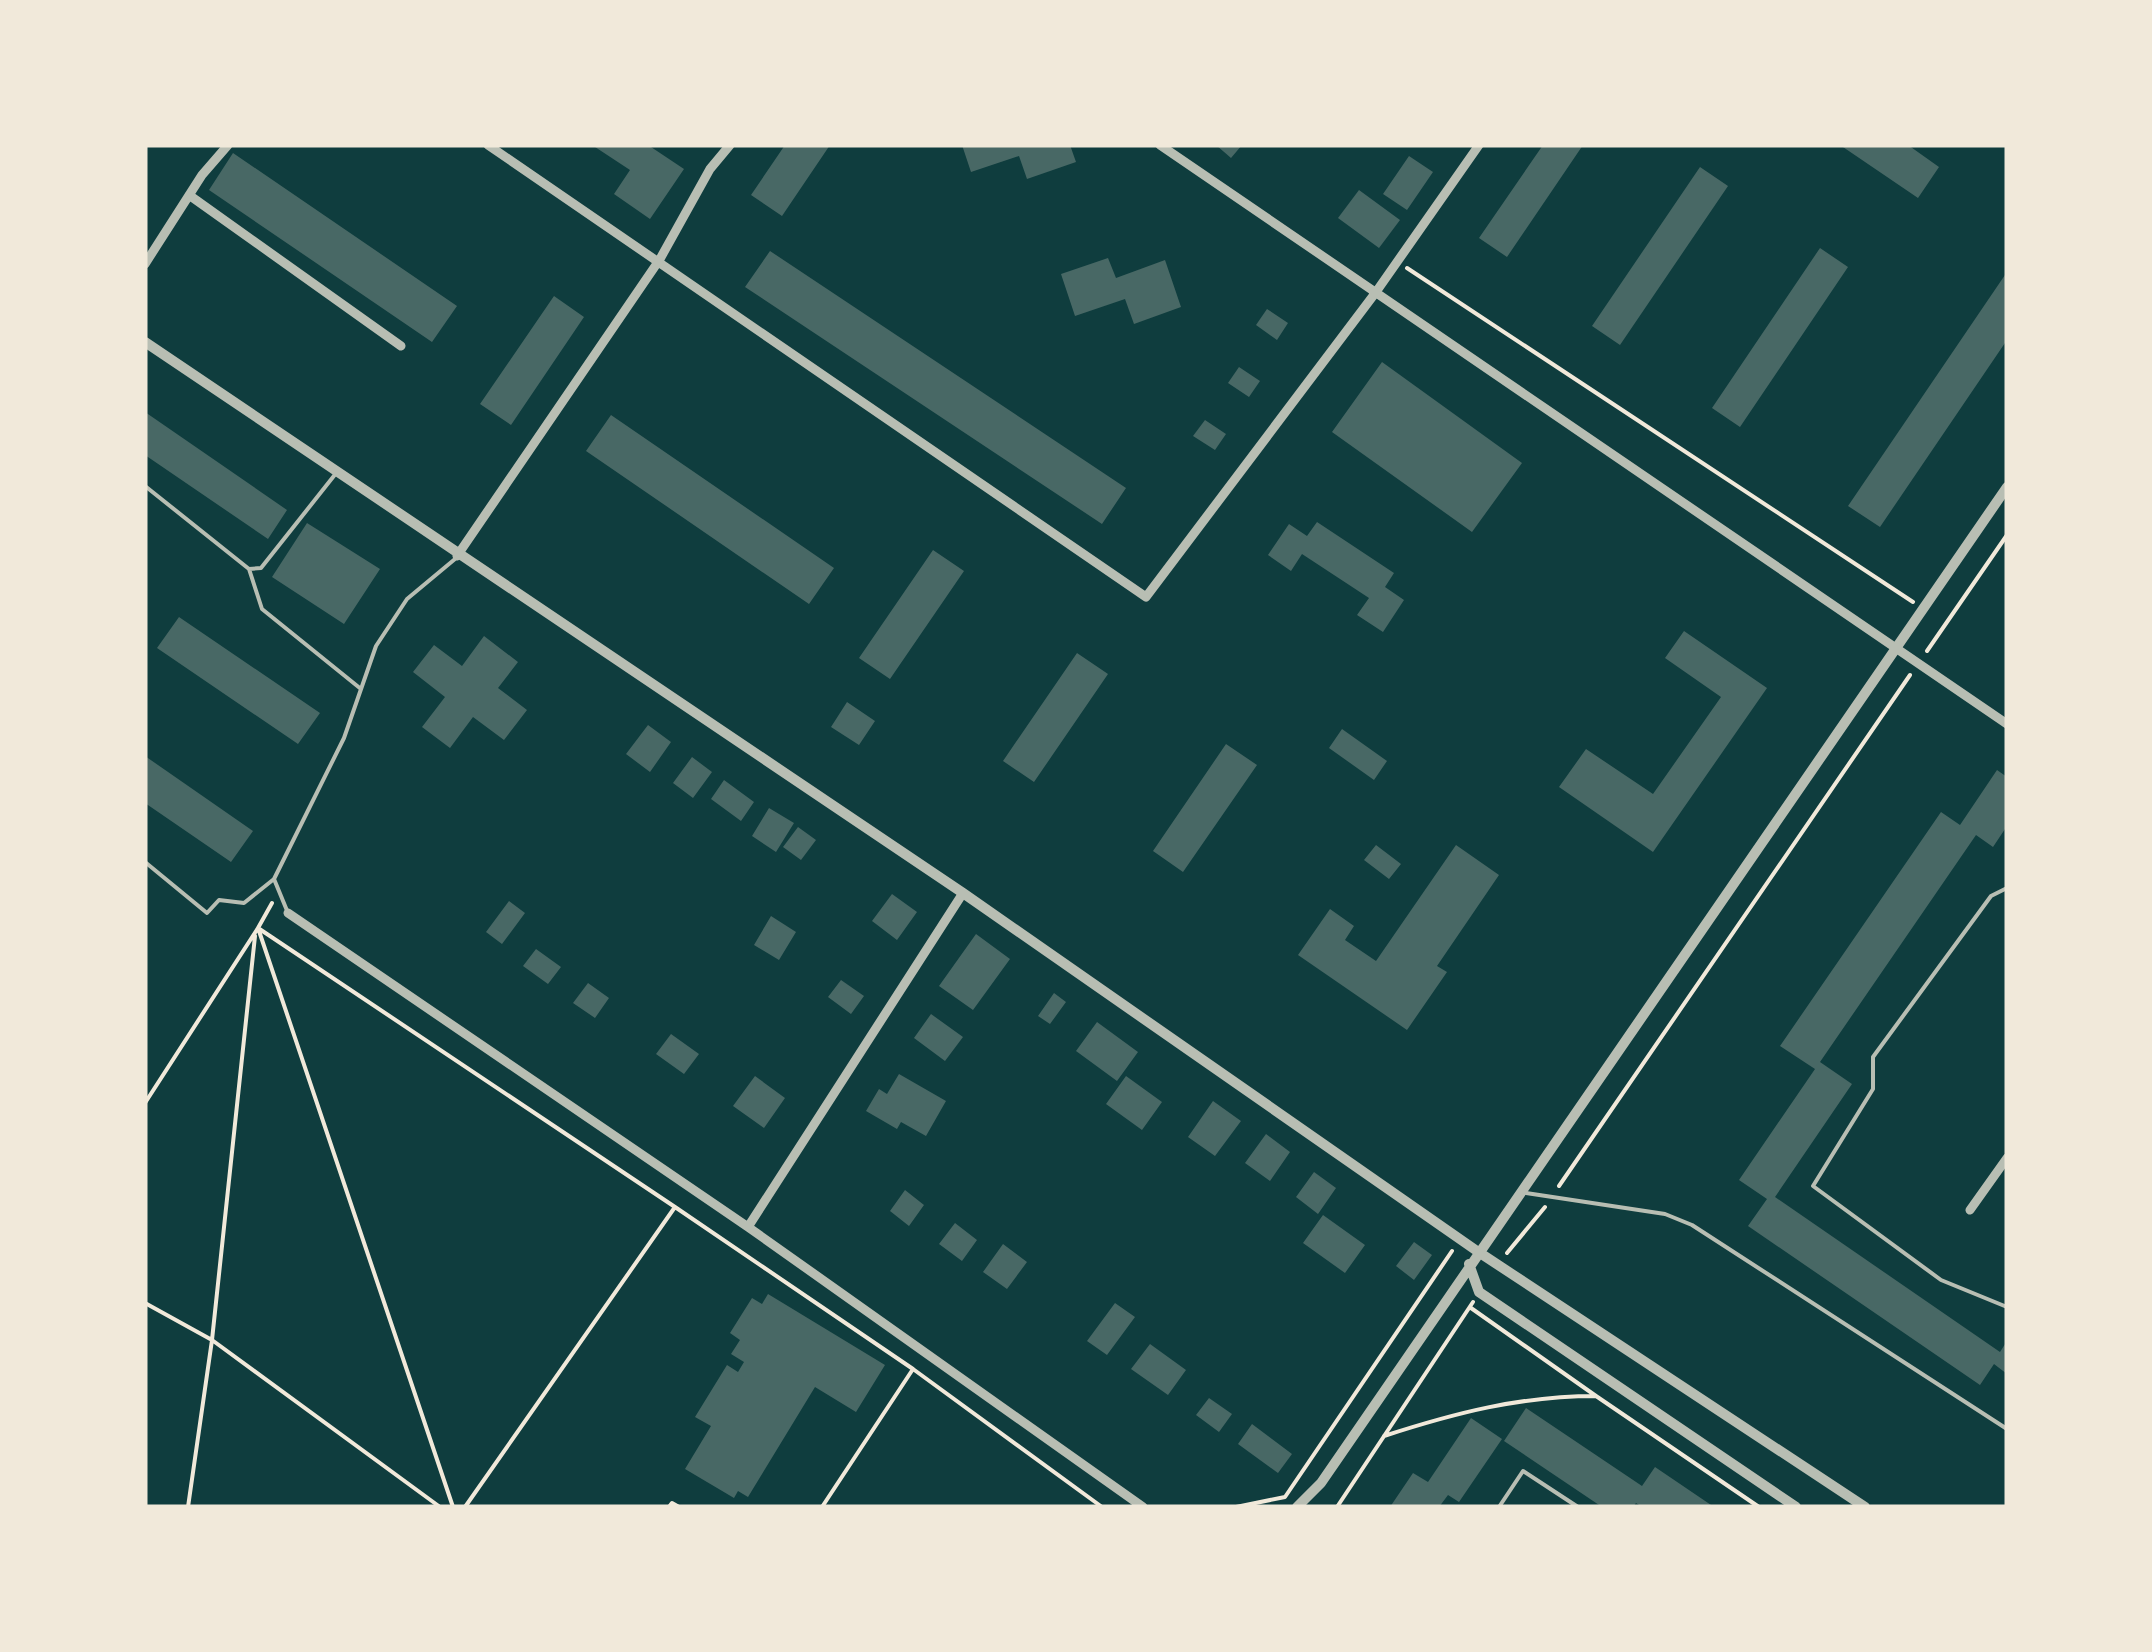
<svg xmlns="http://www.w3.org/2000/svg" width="2152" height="1652" viewBox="0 0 2152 1652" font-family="'Source Sans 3',sans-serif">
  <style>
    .building { fill: #486865 }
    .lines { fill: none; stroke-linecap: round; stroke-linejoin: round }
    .path { stroke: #f1e9da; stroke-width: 4 }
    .service { stroke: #b8beb3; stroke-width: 4 }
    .minor { stroke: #b8beb3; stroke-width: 9 }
    .tertiary { stroke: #b8beb3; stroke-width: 10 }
  </style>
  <rect width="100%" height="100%" fill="#0f3d3e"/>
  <path class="building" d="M592 145H648L684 169 650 219 614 194 630 170Z
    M785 145H830L782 216 751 195Z
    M962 145H1070L1076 162 1027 179 1019 156 971 172Z
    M1216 145H1242L1231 158Z
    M1543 145H1583L1507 257 1479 238Z
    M1840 145H1908L1939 167 1918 198Z
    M233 153 457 306 432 342 209 190Z
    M1409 156 1433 172 1407 210 1383 194Z
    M1700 167 1728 186 1620 345 1592 326Z
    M1359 190 1400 220 1379 248 1338 218Z
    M1820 248 1848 267 1740 427 1712 408Z
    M770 251 1126 488 1102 524 745 287Z
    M1108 258 1116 278 1165 260 1181 307 1134 324 1125 299 1075 316 1061 274Z
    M2007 272V340L1880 527 1848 506Z
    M554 296 584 317 511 425 480 404Z
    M1267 309 1288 323 1277 340 1256 325Z
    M1382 362 1522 463 1472 532 1332 432Z
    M1239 367 1260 381 1249 397 1228 383Z
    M145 412 287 510 268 539 145 455Z
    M611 415 834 568 809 604 586 451Z
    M1205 420 1226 434 1215 450 1193 436Z
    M1317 522 1394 573 1385 587 1404 600 1383 632 1357 615 1369 598 1302 554 1291 571 1268 555 1289 524 1307 536Z
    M307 523 380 569 344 624 272 577Z
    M933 550 964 571 890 679 859 658Z
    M179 617 320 713 298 744 157 648Z
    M1684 631 1767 688 1653 852 1559 787 1586 749 1653 794 1721 697 1665 658Z
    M484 636 518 662 498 688 527 710 504 740 473 717 450 748 422 727 445 697 413 672 434 645 462 666Z
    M1077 653 1108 674 1034 782 1003 761Z
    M847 702 875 721 859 745 831 727Z
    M648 725 671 742 650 772 626 754Z
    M1342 729 1387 761 1374 780 1329 748Z
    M1226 744 1257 765 1183 872 1153 851Z
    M145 756 253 831 231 862 145 803Z
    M692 757 712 772 693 798 673 783Z
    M1997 770 2007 777V826L1993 847 1976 835 1820 1062 1852 1084 1775 1197 2000 1352 2007 1341V1374L1994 1364 1980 1385 1748 1226 1767 1199 1739 1180 1815 1069 1780 1046 1941 812 1960 825Z
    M724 780 754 802 741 821 711 799Z
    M769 808 794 823 776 852 752 836Z
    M798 827 816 840 801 860 783 847Z
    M1376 845 1401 864 1389 879 1364 860Z
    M1456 845 1499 875 1437 966 1447 972 1407 1030 1298 955 1330 909 1354 926 1345 940 1376 961Z
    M892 894 917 912 897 940 872 921Z
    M509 901 525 913 502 944 486 932Z
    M771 916 796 932 779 960 754 945Z
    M976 934 1010 959 973 1010 939 986Z
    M536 949 561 967 548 984 523 966Z
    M841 980 864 996 851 1014 828 997Z
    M588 983 609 998 595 1018 573 1003Z
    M1054 993 1066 1002 1050 1024 1038 1016Z
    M931 1014 963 1037 945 1061 914 1038Z
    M1097 1022 1138 1052 1117 1081 1076 1051Z
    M671 1034 699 1054 684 1074 656 1054Z
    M899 1074 946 1101 926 1136 901 1122 897 1129 866 1111 879 1089 887 1094Z
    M755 1076 785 1098 764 1128 733 1106Z
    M1126 1076 1162 1102 1142 1130 1106 1104Z
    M1213 1101 1241 1121 1215 1156 1188 1137Z
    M1266 1134 1290 1152 1270 1181 1245 1163Z
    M1314 1172 1336 1188 1318 1214 1296 1197Z
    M905 1190 924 1205 909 1226 890 1211Z
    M1323 1215 1365 1245 1345 1273 1303 1243Z
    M955 1223 977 1240 962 1261 939 1244Z
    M1414 1242 1432 1255 1414 1280 1396 1266Z
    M1003 1244 1027 1262 1007 1289 983 1272Z
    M768 1294 885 1365 856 1412 815 1387 748 1497 738 1491 734 1498 685 1469 711 1426 695 1417 727 1365 738 1372 744 1362 731 1354 740 1340 730 1333 752 1298 762 1304Z
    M1115 1303 1135 1317 1107 1355 1087 1341Z
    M1150 1344 1186 1370 1168 1395 1131 1369Z
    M1209 1398 1232 1414 1219 1432 1196 1415Z
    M1526 1408 1642 1486 1655 1467 1714 1507H1642L1636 1503 1633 1507H1602L1504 1441Z
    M1471 1418 1502 1439 1459 1502 1448 1495 1439 1507H1390L1413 1473 1428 1482Z
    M1252 1424 1292 1454 1278 1473 1238 1444Z"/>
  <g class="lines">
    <path class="path" d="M1407 268 1913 602
      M1927 651 2007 535
      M272 903 258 928 453 1507
      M145 1103 258 928 675 1207
      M1559 1186 1910 675
      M1507 1253 1545 1207
      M145 1303 212 1340 440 1507
      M913 1369 1102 1507
      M1596 1396 1759 1507
      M1384 1436C1455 1413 1520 1396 1596 1396L1471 1308
      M188 1507 212 1340 255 936
      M465 1507 675 1207 913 1369 822 1507
      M669 1507 672 1503 679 1507
      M1236 1507 1285 1497 1452 1251
      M1337 1507 1473 1302"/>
    <path class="service" d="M145 486 249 569 262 609 361 689
      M249 569 261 568 337 472
      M145 862 207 913 219 900 244 903 274 879
      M2007 888 1991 896 1873 1057V1089L1813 1186 1941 1280 2007 1307
      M288 913 274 879 344 738 376 646 407 599 455 559
      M1526 1193 1665 1214 1692 1225 2007 1429
      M1499 1507 1523 1471 1578 1507"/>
    <path class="minor" d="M488 145 1146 597 1376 292 1479 145
      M1160 145 2007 724
      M189 195 401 346
      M145 264 202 175 228 145
      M457 556 660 259 710 169 730 145
      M288 913 748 1227 1143 1507
      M1970 1210 2007 1158
      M748 1227 963 893"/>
    <path class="tertiary" d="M145 342 963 893 1477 1251 1865 1507
      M1469 1264 1479 1292 1796 1507
      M1297 1507 1321 1483 2007 487"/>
  </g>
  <rect width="2152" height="1652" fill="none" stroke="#f1e9da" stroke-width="295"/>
</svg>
